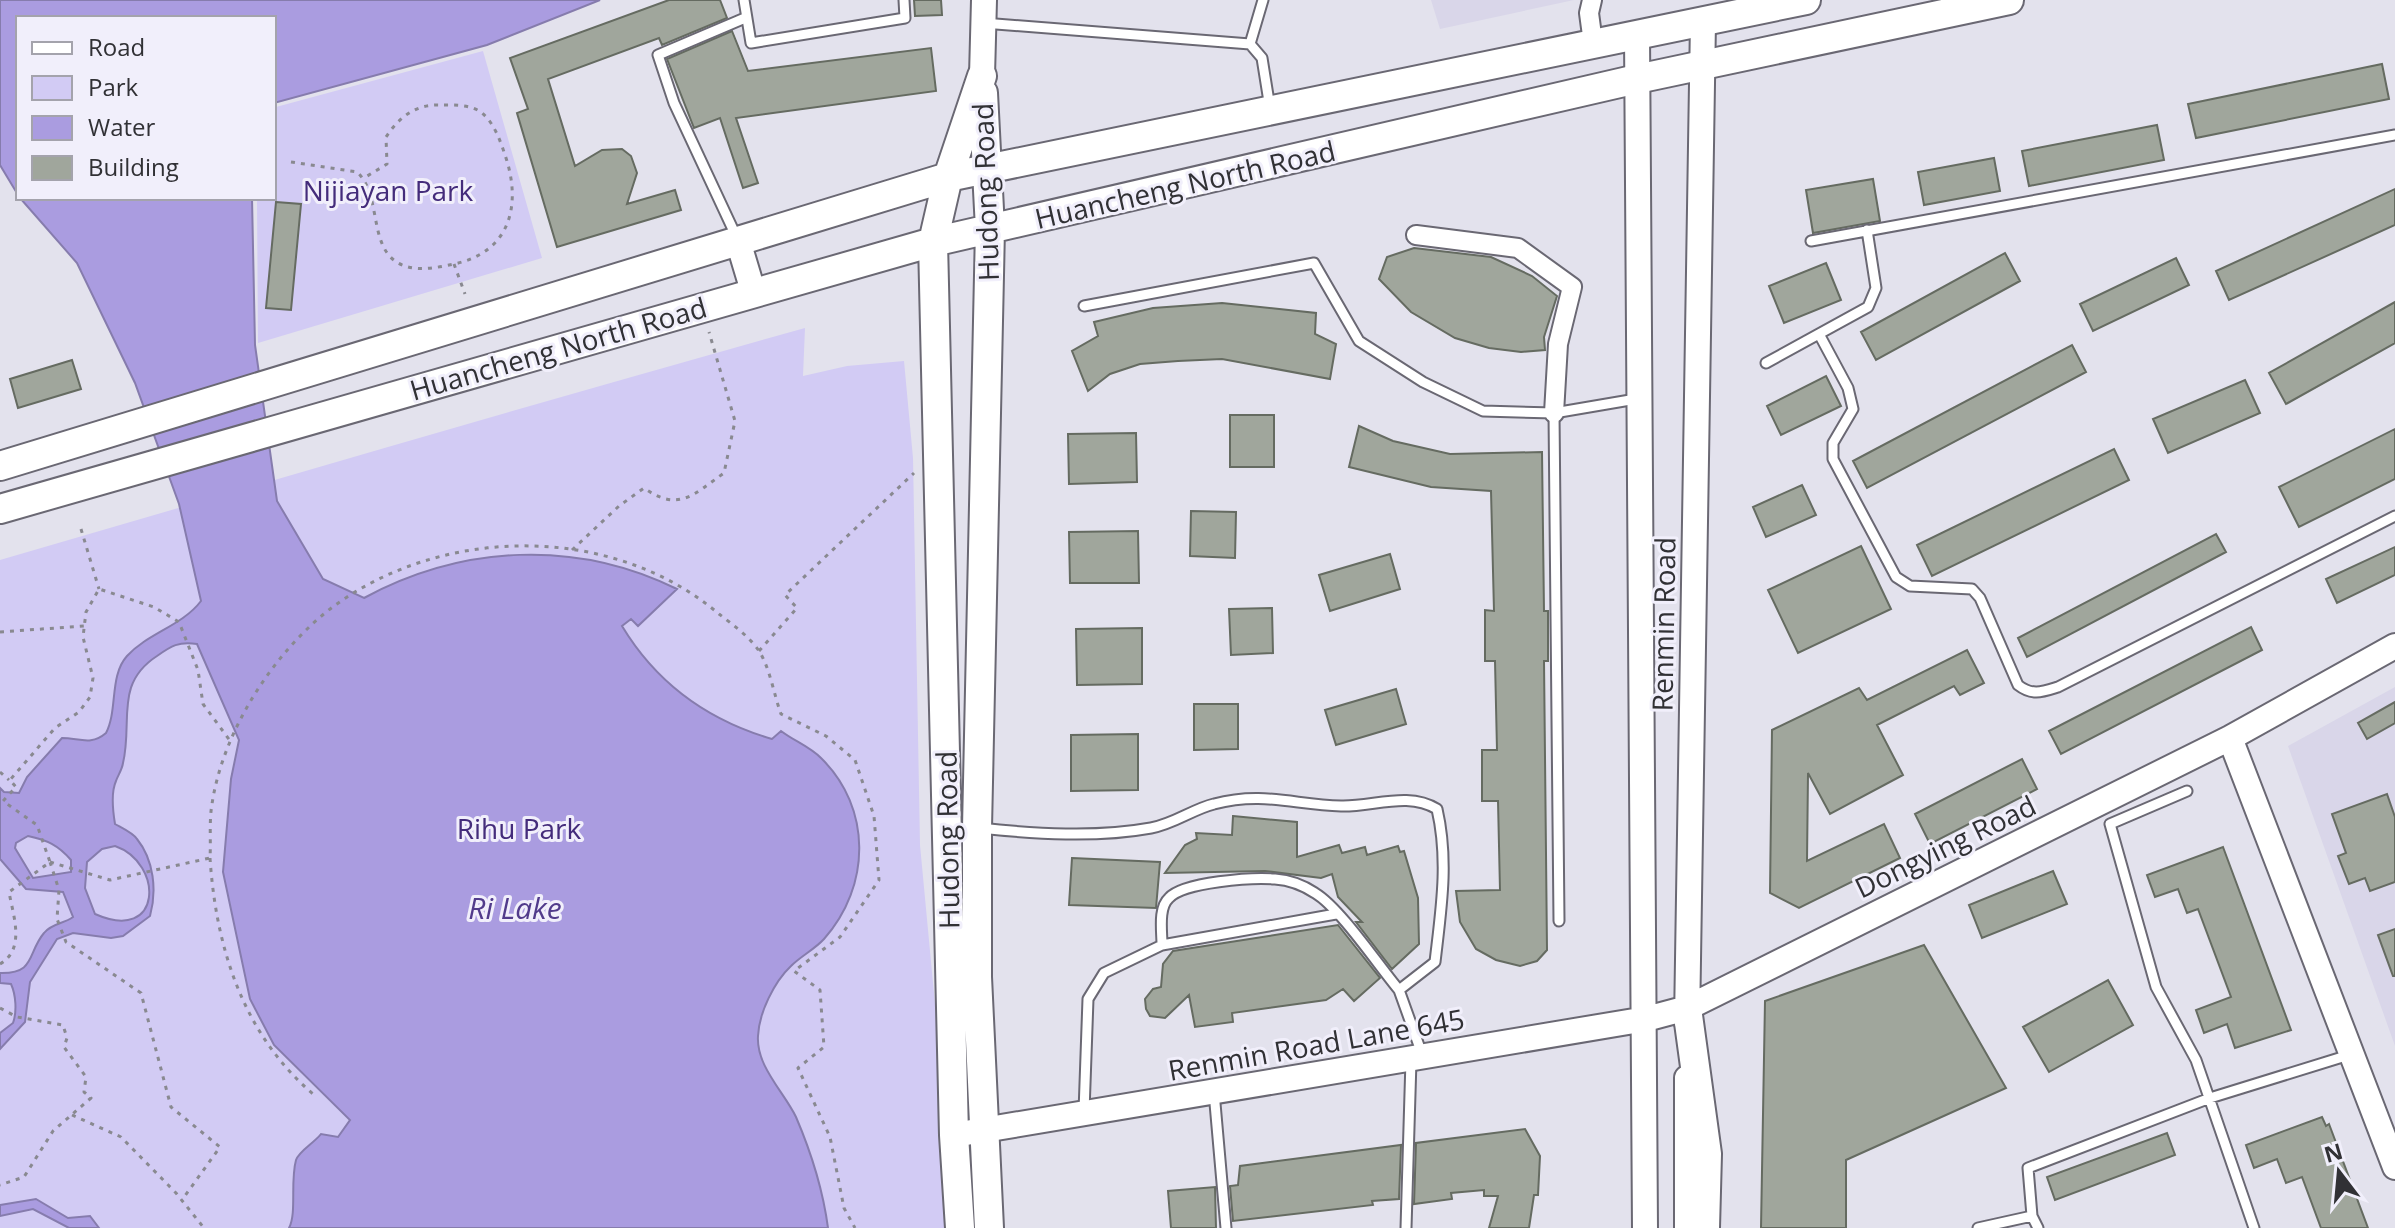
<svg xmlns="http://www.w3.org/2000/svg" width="2395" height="1228" viewBox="0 0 2395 1228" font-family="'Open Sans',sans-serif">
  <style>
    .built { fill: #d9d6e9 }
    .green { fill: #d2cbf4 }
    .water { fill: #aa9ce0; stroke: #867cad; stroke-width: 2; fill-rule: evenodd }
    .building { fill: #a0a69c; stroke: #656b61; stroke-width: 2 }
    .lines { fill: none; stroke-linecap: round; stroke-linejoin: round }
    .lane-casing { stroke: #6a6873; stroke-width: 13 }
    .street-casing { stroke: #6a6873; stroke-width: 22 }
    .secondary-casing { stroke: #6a6873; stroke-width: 28 }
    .primary-casing { stroke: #6a6873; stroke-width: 32 }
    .path { stroke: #898990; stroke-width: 3; stroke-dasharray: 4 6; stroke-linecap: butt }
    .lane { stroke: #fff; stroke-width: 9 }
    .street { stroke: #fff; stroke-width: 18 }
    .secondary { stroke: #fff; stroke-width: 24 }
    .primary { stroke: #fff; stroke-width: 28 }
    .labels { text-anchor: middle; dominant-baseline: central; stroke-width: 6; stroke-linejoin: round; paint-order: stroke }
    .street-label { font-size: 28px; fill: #313135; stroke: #f1effb }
    .park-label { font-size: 28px; fill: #442c7b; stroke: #f1effb }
    .water-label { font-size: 30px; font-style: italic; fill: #513b8b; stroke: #f1effb }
  </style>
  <rect width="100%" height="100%" fill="#e3e2ed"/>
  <path class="built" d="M1431 0H1574L1440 29Z
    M2395 687V1046L2288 746Z"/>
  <path class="green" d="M483 51 542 258 258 343 257 198H274L276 107Z
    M805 328 803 376 847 366 904 361 913 458 920 845 937 1025 945 1228H0V560C268 482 536 403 805 328Z"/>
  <path class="water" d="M0 0H600L487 45 274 103V18H18V195L0 165Z
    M20 198H252L255 345 277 501 323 579 364 598C462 545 576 539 677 589L638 626 631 619 622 626C657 684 707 720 772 739L781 731C794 741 809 746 821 758 872 808 871 886 824 939 815 949 801 956 791 966 774 982 759 1013 758 1036 756 1066 784 1092 796 1117 811 1152 823 1190 828 1228H289C297 1213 290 1182 296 1160 299 1151 314 1143 321 1134L338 1137 350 1120 274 1045 250 999 223 872 231 779 239 740 197 644C179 641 171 646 157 656 114 684 133 721 123 763 122 770 118 775 116 781 111 792 113 812 115 824 122 828 133 833 137 839 154 860 157 891 150 916L123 936 111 938 73 933 57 939 30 982 25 1022 0 1049V1033L13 1023C17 1012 16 995 11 984L0 983V973C36 974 27 953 44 933 52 923 64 924 73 917L63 892 26 889 0 859V788L4 792 19 793 27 777 62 738C79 738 91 746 106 733 118 710 109 676 127 656 148 633 182 626 201 601L179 504 135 383 77 263ZM28 836C47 840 58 845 71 860V872L33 878 15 848 16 843ZM115 846C164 863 163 944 95 914L85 888 87 862 102 849Z
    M36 1199 68 1218 90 1216 99 1228H69L33 1209 0 1216V1205Z"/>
  <path class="building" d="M669 0H720L727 18 662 45 659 38 548 79 575 166 602 150 622 149 631 156 637 173 627 204 675 190 681 210 557 247 517 113 528 109 510 58Z
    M914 0H941L942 15 915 16Z
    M732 31 748 71 931 48 936 91 736 118 758 183 743 188 720 118 694 128 667 59Z
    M2382 64 2389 99 2196 138 2188 104Z
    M2157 125 2164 160 2029 186 2022 151Z
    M1994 158 2000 191 1924 205 1918 172Z
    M1873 179 1880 221 1813 233 1806 190Z
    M2395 189V225L2229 300 2216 271Z
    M276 202 301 204 291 310 266 308Z
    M1414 248 1491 257 1532 276 1557 296 1544 337 1545 350 1521 352 1489 348 1455 338 1411 312 1379 279 1387 257Z
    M2005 253 2020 281 1876 360 1861 332Z
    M2176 258 2189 285 2093 331 2080 304Z
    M1826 263 1841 300 1784 323 1769 286Z
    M2395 302V343L2286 404 2269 373Z
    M1222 303 1316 313 1315 334 1336 344 1330 379 1222 359 1178 361 1140 364 1110 374 1088 391 1072 351 1098 336 1094 322 1153 308Z
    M2072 345 2086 372 1867 488 1853 461Z
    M72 360 81 389 18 408 10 379Z
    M1826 376 1841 406 1781 435 1767 406Z
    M2245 380 2260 413 2168 453 2153 419Z
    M1230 415H1274V467H1230Z
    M1359 426 1393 441 1450 454 1542 452 1544 611H1548V661H1544L1547 950 1537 961 1520 966 1496 960 1476 949 1460 922 1456 891 1500 890 1498 801H1482V750H1497L1495 661H1485V610L1494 611 1491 491 1431 487 1349 467Z
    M2395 429V479L2299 527 2279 487Z
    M1136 433 1137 482 1069 484 1068 434Z
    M2114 449 2129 480 1932 576 1917 545Z
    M1802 485 1816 515 1766 537 1753 507Z
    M1191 511 1236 512 1235 558 1190 556Z
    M1138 531 1139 583H1070L1069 532Z
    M2216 534 2226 552 2027 657 2018 638Z
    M1861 546 1891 609 1798 653 1768 590Z
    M2395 547V575L2337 603 2326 579Z
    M1390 554 1400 589 1330 611 1319 575Z
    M1272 608 1273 653 1231 655 1229 609Z
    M2251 627 2262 650 2061 754 2049 731Z
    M1142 628V684L1077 685 1076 629Z
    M1967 650 1984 683 1960 695 1954 686 1877 725 1903 775 1830 814 1808 773 1807 861 1884 824 1900 858 1799 908 1770 893 1772 730 1859 688 1867 700Z
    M1396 689 1406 724 1336 745 1325 710Z
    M2395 702V723L2367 739 2358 723Z
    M1194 704H1238V749L1194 750Z
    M1138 734V790L1071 791V735Z
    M2022 759 2037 789 1930 844 1915 814Z
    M2387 794 2395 817V882L2370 891 2365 878 2349 884 2338 856 2346 853 2332 814Z
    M1233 816 1297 822V857L1339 845 1342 853 1365 847 1367 855 1398 846 1400 852 1404 851 1418 898 1419 944 1392 969 1356 922H1362L1338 897 1332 874 1321 878 1265 871 1165 873 1185 845 1197 839 1196 833 1232 835Z
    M2223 847 2291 1030 2235 1048 2227 1024 2204 1033 2196 1010 2231 997 2198 909 2187 913 2178 889 2155 897 2147 875Z
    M1072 858 1160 862 1156 908 1069 905Z
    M2053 871 2067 904 1982 938 1969 905Z
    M1338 925 1380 978 1354 1001 1343 989 1326 1000 1232 1013 1233 1022 1195 1027 1189 995 1165 1018 1150 1016 1146 1009 1145 999 1153 989 1161 987 1163 964 1173 951Z
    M2395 929V976H2393L2378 935Z
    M1924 945 2006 1088 1846 1160V1228H1761L1765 1001Z
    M2108 980 2133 1025 2049 1072 2023 1027Z
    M2322 1117 2326 1126 2329 1124 2368 1228H2321L2302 1177 2286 1183 2277 1159 2254 1168 2246 1145Z
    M1525 1129 1540 1156 1538 1195H1534L1529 1228H1489L1498 1196H1484V1190L1451 1193 1452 1199 1414 1204 1416 1143Z
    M2167 1133 2175 1155 2055 1200 2047 1177Z
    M1401 1145 1399 1199 1372 1201 1373 1205 1233 1221 1230 1186 1238 1185 1240 1166Z
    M1215 1187 1216 1228H1171L1168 1191Z"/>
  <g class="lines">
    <g class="lane-casing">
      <path id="lane" d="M744 0 751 43 905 18 904 0
        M983 23 1250 44 1262 58 1270 108
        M1250 44 1263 0
        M737 238 674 103 658 55 745 18
        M1811 241 2395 135
        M1084 306 1314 263 1359 341 1423 382 1483 411 1554 413 1636 399
        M1819 334 1848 388 1853 409 1833 443V459L1896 577 1910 586 1972 589 1980 598 2018 685C2032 696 2042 692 2058 687L2395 516
        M1766 363 1868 307 1876 288 1867 230
        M1554 413 1559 921
        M2187 791 2110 824 2156 987 2196 1060 2254 1228
        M980 828C1036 834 1096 838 1151 828 1174 824 1193 809 1214 804 1263 791 1295 805 1341 806 1373 807 1408 791 1437 809 1449 861 1441 910 1435 962L1399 990 1422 1054
        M1336 914 1162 945C1162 931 1158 908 1169 898 1183 882 1253 877 1275 879 1289 880 1303 885 1315 893 1340 908 1378 965 1399 990
        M1214 1092 1226 1228
        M1084 1112 1088 999 1104 973 1162 945
        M1406 1228 1411 1060
        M1978 1228 2032 1216
        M2038 1228 2032 1216 2028 1168 2210 1098 2349 1055"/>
    </g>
    <g class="street-casing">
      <path id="street" d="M1592 0 1589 13 1593 43
        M1416 235 1518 248 1572 287 1558 344 1554 413"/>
    </g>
    <g class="secondary-casing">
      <path id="secondary" d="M1637 34 1645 1228
        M982 76 984 0
        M738 241 753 291
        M2230 738 2395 1167
        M1687 1022 1703 21
        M1687 1078V1228
        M954 1135 1646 1019 1687 1008 2230 738 2395 646"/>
    </g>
    <g class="primary-casing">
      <path id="primary" d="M983 93 990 229 977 828V977L989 1228
        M0 466 948 177 1806 0
        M0 509 933 242 1637 79 2009 0
        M1687 1008 1707 1154 1705 1228
        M960 1228 954 1135 933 242 948 177 982 76"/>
    </g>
    <path class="path" d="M291 162 357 172C381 194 369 242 395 261 412 273 435 268 454 264 511 252 522 204 505 155 500 140 494 123 482 113 471 104 453 105 440 105 416 104 399 117 386 137L387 164 364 178
      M454 264 465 294
      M81 529 99 589
      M572 550 619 506 644 488C679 513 694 494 724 473L735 421 709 332
      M0 632 84 626
      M759 651 797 608 785 595 914 473
      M0 772 9 780
      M210 858C216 948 243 1034 313 1094
      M50 862 110 880 210 858C211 841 209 821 212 804 223 730 275 650 334 606 445 525 613 524 719 614 732 624 750 637 759 651 770 668 774 695 781 714L826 736 855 760 874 816 879 880 840 937 794 971 820 990 824 1047 798 1068 830 1137 844 1208 855 1228
      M50 862 59 890 57 919 66 942 141 993 171 1107 220 1147 182 1200
      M0 964C26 949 13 915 9 892L50 862 37 825 3 801 16 787 10 780 55 728 79 712 90 697 93 678 83 637 86 612 99 589 154 607 179 622 198 670 203 704 231 742
      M0 1008 17 1017 63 1025 67 1038 64 1047 86 1077 84 1092 91 1098 53 1131 24 1177 0 1185
      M72 1115 121 1137 176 1193 204 1228"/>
    <use href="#lane" class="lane"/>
    <use href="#street" class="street"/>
    <use href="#secondary" class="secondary"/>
    <use href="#primary" class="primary"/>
  </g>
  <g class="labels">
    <g class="street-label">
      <text transform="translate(1185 184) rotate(-13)">Huancheng North Road</text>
      <text transform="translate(985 192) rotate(-92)">Hudong Road</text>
      <text transform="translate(558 348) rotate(-16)">Huancheng North Road</text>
      <text transform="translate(1663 624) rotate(-89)">Renmin Road</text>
      <text transform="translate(947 840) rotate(-91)">Hudong Road</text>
      <text transform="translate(1945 846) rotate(-26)">Dongying Road</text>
      <text transform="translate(1316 1044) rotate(-10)">Renmin Road Lane 645</text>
    </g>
    <g class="park-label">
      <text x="388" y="190">Nijiayan Park</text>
      <text x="519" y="828">Rihu Park</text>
    </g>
    <g class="water-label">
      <text x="515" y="907">Ri Lake</text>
    </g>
  </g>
  <rect x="16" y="16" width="260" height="184" fill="#f1effb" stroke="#a4a3ac" stroke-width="2"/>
  <rect x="32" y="42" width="40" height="12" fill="#ffffff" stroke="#a4a3ac" stroke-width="2"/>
  <text x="88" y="56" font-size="24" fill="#313135">Road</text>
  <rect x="32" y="76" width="40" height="24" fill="#d2cbf4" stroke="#a4a3ac" stroke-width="2"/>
  <text x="88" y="96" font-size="24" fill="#313135">Park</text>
  <rect x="32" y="116" width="40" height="24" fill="#aa9ce0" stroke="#a4a3ac" stroke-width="2"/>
  <text x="88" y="136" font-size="24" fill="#313135">Water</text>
  <rect x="32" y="156" width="40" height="24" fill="#a0a69c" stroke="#a4a3ac" stroke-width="2"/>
  <text x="88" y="176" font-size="24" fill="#313135">Building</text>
  <g transform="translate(2339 1172) rotate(344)" stroke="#f1effb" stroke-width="6" paint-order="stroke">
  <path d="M0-6L14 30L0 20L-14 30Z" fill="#313135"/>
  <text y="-12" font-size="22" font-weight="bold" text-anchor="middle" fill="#313135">N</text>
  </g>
</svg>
